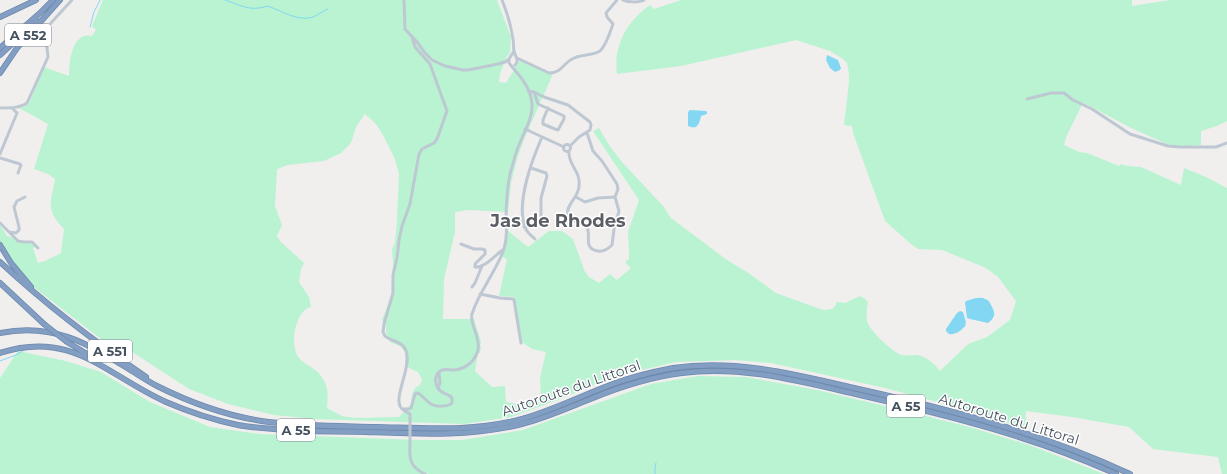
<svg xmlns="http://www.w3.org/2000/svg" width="1227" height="474" viewBox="0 0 1227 474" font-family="Montserrat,sans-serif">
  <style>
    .green { fill: #b9f3d2; fill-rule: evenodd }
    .water { fill: #83d7f3 }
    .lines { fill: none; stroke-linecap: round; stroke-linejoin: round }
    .stream { stroke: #83d7f3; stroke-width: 1 }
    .highway-casing { stroke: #6d89ad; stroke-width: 6 }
    .minor { stroke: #bec8d2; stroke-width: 3 }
    .highway { stroke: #829ec2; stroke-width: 4.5 }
    .highway-bridge-casing { stroke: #6d89ad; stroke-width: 6; stroke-linecap: butt }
    .minor-bridge { stroke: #bec8d2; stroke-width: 3 }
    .highway-bridge { stroke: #829ec2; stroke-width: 4.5 }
    .labels { text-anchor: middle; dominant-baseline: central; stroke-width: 3; stroke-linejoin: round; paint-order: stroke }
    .shield { fill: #fff; stroke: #7d858e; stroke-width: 1 }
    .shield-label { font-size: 13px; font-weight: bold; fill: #45515e }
    .street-label { font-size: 14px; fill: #45515e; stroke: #fff }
    .district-label { font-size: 18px; font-weight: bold; fill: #5b5e64; stroke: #fff }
  </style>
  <rect width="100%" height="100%" fill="#f1efee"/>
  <path class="green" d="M103 0H497L511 37 510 53 506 58 500 74 499 82 506 83 520 60 553 74 529 128 531 130 530 132H527L518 156 511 183 508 212 468 210 455 212V232L444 279 443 319H474L481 342 480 345 481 346 480 353H478L475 371 492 387 505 386 506 402 519 404 541 399 540 378 546 352 532 349 522 342 514 297 499 296 507 259 500 256 504 247 506 229 528 247 549 231H562L573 239 585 272 589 277 599 283 610 274 617 280 631 268 625 262 629 259V250L628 232 639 200 593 131 599 128 609 145 622 162 663 206 671 218 727 260 747 272 776 293 823 310 832 309 836 305V302L845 303 860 296 865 299 868 302C867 308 866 315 867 321 869 330 893 353 902 355 907 356 912 355 917 355 926 356 935 364 940 371L968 344 987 337 1010 320 1016 301 998 277 986 268 942 250 918 249 911 244 885 221 853 133 852 126 844 125 849 82V74L847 63 843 59 830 51 796 40 681 66 617 74C613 46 627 21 650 5L654 9 681 0H1132V6L1170 0H1227V121L1217 126 1201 131V145L1180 147 1169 145 1131 128 1088 105 1083 103 1067 135 1064 145 1079 152 1087 153 1119 166 1121 164 1128 166 1141 167 1181 185 1184 168 1206 177 1227 188V474H1222L1218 457 1153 449 1129 427 1072 417 1026 411 1025 428 948 405 885 388 771 363 735 360 676 362 612 377 558 400 511 417 464 424 315 419 274 415 228 404 189 389 123 346H110L31 285 12 261 0 241V225L7 236C12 237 16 240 20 241 29 243 29 241 36 247L33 248 38 263 45 261 61 253 64 229C46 210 50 204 55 180L54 178 48 174 34 169 48 124 19 108 24 107 29 103 44 67 69 76C69 62 72 31 92 36L96 30 92 26ZM365 114 376 124 384 137 395 159 399 174 397 220 395 243 392 249 393 262 391 296 382 320 386 327V333L390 342 400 346 405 352V366L418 372 422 379 420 385 415 388 412 394 411 404 399 417 355 418 342 416 327 408C328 395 329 387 321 376 316 368 305 365 299 358 290 347 294 318 306 309 307 308 309 308 311 307L309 297 299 282 301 269 304 263 281 242 277 236 282 225 275 206 277 169 288 165 324 161 341 153 351 143 356 127Z
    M18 351 66 361 101 372 150 402 210 427 260 434 419 440H462L523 430 651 384 698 376 746 377 817 390 906 411 973 428 1032 446 1104 474H0V378Z"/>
  <path class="water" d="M827 55 838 60 841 68 840 70 835 72 830 68 826 60Z
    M690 110 706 111 707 112V114L701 116C699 125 697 130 688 126V112Z
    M976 298C979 298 983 297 985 299 988 300 989 301 990 303 995 312 997 316 988 323L970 319 967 318 965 303 966 301Z
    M960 311 963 312 966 322 965 324 966 325C962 330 956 335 949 334L946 331V329L957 313Z"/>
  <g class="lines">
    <path class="stream" d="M225 0C241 5 250 12 267 6 281 10 297 22 313 17 318 15 323 11 328 9
      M90 27 94 12 100 0
      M0 361 16 355 26 349
      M655 474V467L656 463"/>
    <g class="highway-casing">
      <path id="highway" d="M0 17 36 0
        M0 48 40 13 53 0
        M0 55 37 21
        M0 73 17 48 60 0
        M0 245 11 263 31 287
        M0 262C45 304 95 342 146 377
        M0 283 44 324
        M0 333C54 322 88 344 132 371 140 376 149 382 157 386 193 404 229 417 269 422 304 426 340 426 375 427 425 428 474 432 522 419 553 410 581 396 610 385 631 377 652 372 673 368 735 359 794 374 854 388 948 409 1042 433 1130 474
        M67 342 94 358
        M0 353C72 329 106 375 166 402 189 412 214 420 238 425 253 428 269 428 284 430 311 432 339 431 366 432 418 434 470 437 522 424 546 418 570 407 593 398 622 386 651 377 682 373 743 365 802 382 860 395 947 415 1035 437 1116 474"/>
    </g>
    <path class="minor" d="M404 0 405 29 417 42 425 53 432 60 445 66 463 70H468L498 64 505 62 509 59
      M502 0C507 12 511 26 513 39 514 43 513 47 514 51 515 57 520 60 515 65
      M623 0C628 2 639 3 644 0
      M517 58 549 73C561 73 563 64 572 59 581 54 595 56 601 50 607 43 610 33 613 24L607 17 606 13 617 0
      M528 91 534 92 544 97 568 105 590 122 591 125 590 130 579 137 570 146
      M534 92 538 104 564 116V119L558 130 555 129 543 124V120L548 108
      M1027 99 1051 93H1064L1073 100 1092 109 1130 134 1168 146 1180 147H1216L1227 143
      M0 108C9 108 20 108 27 103L48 57 45 31 50 24 72 0
      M525 129 564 147
      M563.5 148a3.5 3.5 0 1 1 7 0a3.5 3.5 0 1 1-7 0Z
      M569 152C568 165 581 171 579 186 579 197 565 206 568 214 571 223 580 221 586 226 593 233 581 248 598 251 604 252 608 249 612 245L614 229 619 211 615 197 618 189 617 184 602 161 593 151 587 133
      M0 154 17 113 12 108
      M0 158 20 164 21 165 18 173
      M576 197 585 202 598 198 615 197
      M0 223 18 241 24 242H32L38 248
      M524 227 541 222V198L547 176 546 173 531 168
      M9 232 16 233 19 230V227L14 207 17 201 25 197
      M535 239C532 236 526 232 525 227 516 203 532 160 542 137
      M461 244 474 249H482L485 250V254L475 264V267C485 268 496 254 504 249
      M472 287 475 283 482 266
      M480 294 500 298 513 299 514 300 521 343
      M438 389 440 382 439 373
      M403 409H409L411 408 415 394 418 393C423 396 426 401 431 404 436 407 448 407 452 403V398C448 393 441 394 438 388 434 382 435 373 442 370 446 369 450 370 454 370 466 369 475 361 478 350 481 337 469 324 472 314 479 291 496 272 504 249 507 239 507 232 506 222 506 206 507 189 510 174 513 164 515 154 519 145 524 132 533 118 532 104 531 87 519 75 509 63V59L514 51
      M410 418V414C407 412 401 410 400 406 394 394 415 361 404 347 400 341 390 341 385 336L383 332 384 324 393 293V275L397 258 399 240 402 226 410 204 419 154 422 149 434 143 437 139 447 111 430 64 415 47 412 37
      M410 444C409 459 410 467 425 474"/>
    <use href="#highway" class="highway"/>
    <g class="highway-bridge-casing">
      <path id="highway-bridge" d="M44 324 67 342"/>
    </g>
    <path class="minor-bridge" d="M410 444V418"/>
    <use href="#highway-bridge" class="highway-bridge"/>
  </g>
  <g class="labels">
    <g class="shield">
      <rect x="5" y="24" width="46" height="22" rx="3"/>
      <rect x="88" y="340" width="44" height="22" rx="3"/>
      <rect x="887" y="395" width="38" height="22" rx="3"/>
      <rect x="277" y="419" width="38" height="22" rx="3"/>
    </g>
    <g class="shield-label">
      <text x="28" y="35">A 552</text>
      <text x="110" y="351">A 551</text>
      <text x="906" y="406">A 55</text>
      <text x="296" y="430">A 55</text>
    </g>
    <g class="street-label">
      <text transform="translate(571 388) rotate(-19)">Autoroute du Littoral</text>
      <text transform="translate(1009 419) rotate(17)">Autoroute du Littoral</text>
    </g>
    <g class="district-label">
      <text x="558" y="221">Jas de Rhodes</text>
    </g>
  </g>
</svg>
